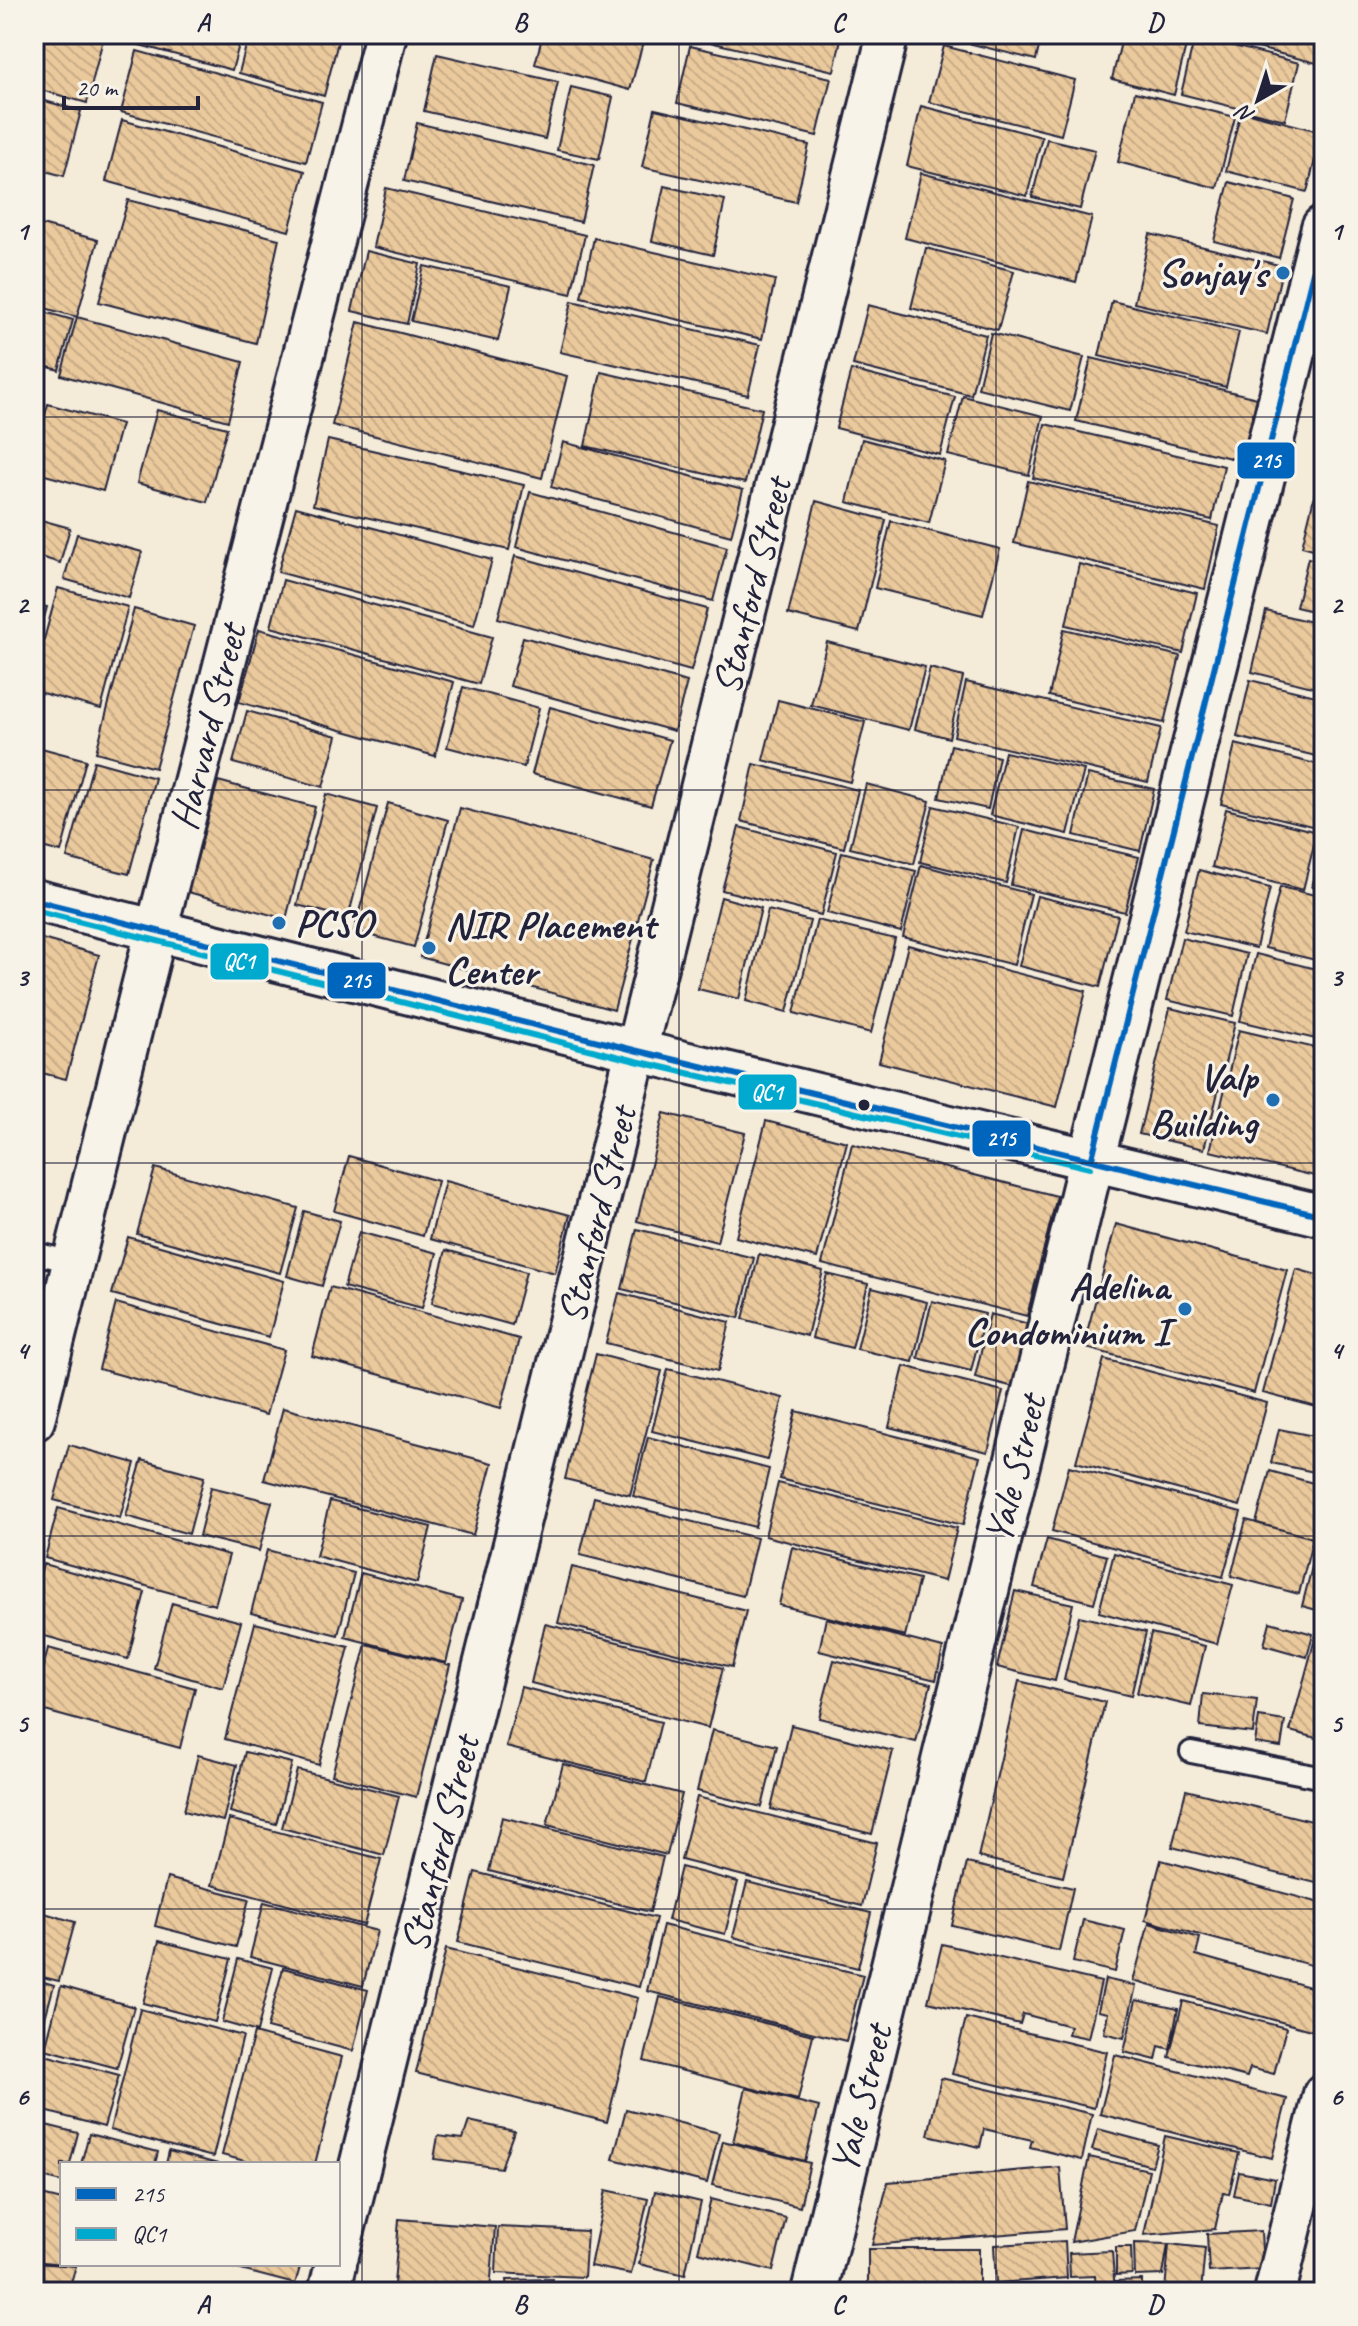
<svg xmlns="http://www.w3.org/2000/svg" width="1358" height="2326" viewBox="0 0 1358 2326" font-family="Caveat,sans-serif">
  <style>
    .building { fill: url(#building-back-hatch); stroke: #22223b; stroke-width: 2 }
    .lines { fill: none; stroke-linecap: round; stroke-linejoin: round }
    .service-casing { stroke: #22223b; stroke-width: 26 }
    .minor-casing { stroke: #22223b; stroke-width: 46 }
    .tertiary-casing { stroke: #22223b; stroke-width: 50 }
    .service { stroke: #f7f3e8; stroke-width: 20 }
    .minor { stroke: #f7f3e8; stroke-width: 40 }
    .tertiary { stroke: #f7f3e8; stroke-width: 44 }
    .bus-1-casing { stroke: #f7f3e8; stroke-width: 12 }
    .bus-2-casing { stroke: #f7f3e8; stroke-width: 12 }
    .bus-1 { stroke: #0065bd; stroke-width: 6 }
    .bus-2 { stroke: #00a9ce; stroke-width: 6 }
    .grid { fill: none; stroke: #22223b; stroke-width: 2; stroke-opacity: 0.55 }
    .poi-dot { fill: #1f6fb2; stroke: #f7f3e8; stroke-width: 3 }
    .bus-dot { fill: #22223b; stroke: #f7f3e8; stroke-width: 3 }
    .labels { text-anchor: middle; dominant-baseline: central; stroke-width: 6; stroke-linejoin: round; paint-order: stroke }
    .poi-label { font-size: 40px; font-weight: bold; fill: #22223b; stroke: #f7f3e8; text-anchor: end }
    .street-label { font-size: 40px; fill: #22223b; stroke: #f7f3e8 }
    .line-badge { stroke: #f7f3e8; stroke-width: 3 }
    .badge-label { font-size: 22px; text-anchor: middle; font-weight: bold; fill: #fff }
    .neatline { fill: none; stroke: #22223b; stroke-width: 3 }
    .grid-label { font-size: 26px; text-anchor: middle; font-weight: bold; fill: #22223b }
  </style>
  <defs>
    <pattern id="building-back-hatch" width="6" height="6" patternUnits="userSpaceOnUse" patternTransform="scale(2)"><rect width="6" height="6" fill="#eac99c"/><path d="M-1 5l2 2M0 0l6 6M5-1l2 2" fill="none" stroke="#c8ac87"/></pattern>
  </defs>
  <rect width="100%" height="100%" fill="#f4ebd9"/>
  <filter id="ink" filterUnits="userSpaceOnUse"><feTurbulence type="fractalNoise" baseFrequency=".0125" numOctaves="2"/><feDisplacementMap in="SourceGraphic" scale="16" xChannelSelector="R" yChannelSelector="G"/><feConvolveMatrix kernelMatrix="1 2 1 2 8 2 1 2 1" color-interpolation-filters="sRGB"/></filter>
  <g filter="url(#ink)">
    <path class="building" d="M34 34H87L103 39 87 103 34 88Z
      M139 34H242L232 70 136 44Z
      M249 34H340L324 96 239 73Z
      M543 34 645 35 630 90 535 64Z
      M675 34H842L834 71Z
      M940 34H1042L1036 60 940 36Z
      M1123 34H1173L1188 38 1174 95 1112 79Z
      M1203 34H1324V65Z
      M1195 36 1299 63 1285 120 1181 94Z
      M690 46 831 78 817 136 677 103Z
      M944 46 1075 80 1061 135 929 102Z
      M137 51 322 102 306 162 121 112Z
      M437 54 558 82 545 139 424 111Z
      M571 87 613 97 599 159 557 150Z
      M1135 92 1235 117 1217 188 1118 162Z
      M34 98 81 111 64 176 34 168Z
      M921 106 1042 137 1027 196 907 166Z
      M655 109 809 145 796 202 642 167Z
      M1241 111 1322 132 1307 192 1226 171Z
      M122 120 305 171 289 231 106 181Z
      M417 123 594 165 581 222 404 181Z
      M1047 139 1095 150 1080 209 1032 197Z
      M921 173 1092 217 1076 282 905 238Z
      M1229 182 1294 199 1279 258 1214 241Z
      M664 186 725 200 713 255 652 241Z
      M386 188 585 235 571 294 373 247Z
      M128 200 279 239 256 343 99 302Z
      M34 223 98 240 77 317 34 305Z
      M1150 234 1283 266 1267 334 1134 303Z
      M594 238 775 280 762 339 581 297Z
      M926 248 1014 271 998 330 911 308Z
      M366 251 420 264 407 324 352 311Z
      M424 266 511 286 498 341 411 321Z
      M572 301 760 345 748 395 560 352Z
      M1112 301 1239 332 1226 387 1099 356Z
      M868 305 986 335 971 395 853 365Z
      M34 309 73 320 59 370 34 363Z
      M77 317 243 362 228 421 61 375Z
      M358 322 567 376 542 478 332 425Z
      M991 333 1084 357 1070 411 978 388Z
      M1091 358 1257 398 1243 461 1076 421Z
      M851 370 955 397 940 455 836 428Z
      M601 372 762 409 745 483 585 446Z
      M963 396 1043 416 1029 475 948 455Z
      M48 404 121 424 103 491 34 472V457Z
      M157 410 227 428 207 502 137 483Z
      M1045 424 1224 466 1212 520 1033 478Z
      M862 439 945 461 929 523 847 502Z
      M328 440 524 485 509 550 313 505Z
      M563 442 743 490 731 536 551 487Z
      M1028 481 1219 526 1205 589 1014 543Z
      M1316 489 1324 491V552L1302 546Z
      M530 492 727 547 713 601 516 547Z
      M816 501 886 520 859 632 788 614Z
      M296 507 492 560 474 625 278 572Z
      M34 518 70 528 60 563 34 555Z
      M891 521 1000 549 983 615 875 588Z
      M77 534 142 552 129 598 64 579Z
      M515 556 707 609 691 671 498 618Z
      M1308 558 1324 562V614L1296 607Z
      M1079 564 1197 593 1183 653 1066 625Z
      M283 580 492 637 479 684 271 627Z
      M58 588 128 607 101 709 34 691V676Z
      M34 604 47 607 34 655Z
      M134 609 194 626 155 768 96 752Z
      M1266 611 1324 625V690L1252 672Z
      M259 629 454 682 435 756 239 702Z
      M1064 629 1180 656 1164 723 1049 696Z
      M523 637 687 682 674 731 510 686Z
      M827 642 925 667 909 730 811 705Z
      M930 668 963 677 949 738 915 729Z
      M1250 680 1324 698V758L1237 737Z
      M966 682 1161 728 1148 782 954 736Z
      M463 687 539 708 524 767 447 747Z
      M778 700 865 722 850 782 763 760Z
      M550 707 670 740 651 806 532 774Z
      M247 711 337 736 323 787 233 763Z
      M1235 744 1324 766V829L1221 804Z
      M951 745 999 757 988 809 939 798Z
      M34 746 86 760 61 852 34 845Z
      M1005 752 1084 770 1068 834 990 815Z
      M94 761 155 778 129 874 67 858Z
      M754 764 858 790 844 848 741 821Z
      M1088 774 1154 789 1140 851 1074 835Z
      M218 781 315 807 286 919 188 892Z
      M866 784 930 801 914 864 850 848Z
      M326 794 377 808 348 918 297 905Z
      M388 803 448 820 414 947 354 931Z
      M933 806 1019 827 1006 883 920 862Z
      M460 808 654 860 614 1010 420 957Z
      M1226 809 1317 832 1303 890 1212 867Z
      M739 827 837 852 821 915 722 890Z
      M1024 830 1139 857 1125 912 1011 885Z
      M1323 841H1324V890L1312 887Z
      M842 852 916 871 901 932 827 913Z
      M921 865 1031 894 1014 965 903 937Z
      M1199 870 1270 888 1256 948 1184 931Z
      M1280 887 1324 897V962L1265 948Z
      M1037 896 1118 916 1100 987 1019 966Z
      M721 897 761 908 739 999 698 989Z
      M768 910 810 921 787 1012 746 1001Z
      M817 920 895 939 871 1033 794 1013Z
      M35 937 99 955 66 1079 34 1071Z
      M1182 938 1247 954 1233 1016 1167 1000Z
      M908 945 1086 991 1057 1107 879 1062Z
      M1256 954 1324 971V1041L1240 1021Z
      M1170 1008 1235 1023 1204 1149 1139 1134Z
      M1239 1030 1324 1050 1323 1178 1210 1151Z
      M664 1113 745 1133 717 1242 637 1221Z
      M766 1121 847 1142 817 1258 736 1237Z
      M852 1144 1057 1196 1027 1316 822 1264Z
      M349 1156 438 1181 423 1236 334 1211Z
      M155 1168 298 1208 280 1273 137 1234Z
      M445 1181 570 1215 555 1273 430 1239Z
      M304 1211 340 1221 322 1286 287 1276Z
      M1116 1224 1287 1270 1254 1393 1083 1347Z
      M637 1229 754 1258 739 1318 622 1289Z
      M359 1232 437 1253 422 1308 344 1287Z
      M128 1237 284 1281 269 1337 112 1294Z
      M446 1250 526 1272 512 1325 432 1303Z
      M759 1254 823 1271 807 1336 743 1319Z
      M1296 1269 1324 1277V1409L1263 1393Z
      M827 1274 868 1284 852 1348 812 1338Z
      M330 1287 519 1339 501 1408 312 1356Z
      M872 1288 927 1302 913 1362 857 1349Z
      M619 1293 730 1322 718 1371 606 1343Z
      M932 1301 985 1314 971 1371 918 1358Z
      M116 1303 284 1350 266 1415 99 1369Z
      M990 1314 1029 1324 1014 1387 975 1377Z
      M596 1354 662 1371 630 1495 565 1479Z
      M1104 1359 1267 1403 1240 1506 1076 1462Z
      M904 1366 1003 1391 988 1452 889 1427Z
      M668 1369 783 1398 767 1460 652 1431Z
      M283 1408 492 1463 473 1535 264 1480Z
      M796 1411 980 1457 963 1525 780 1479Z
      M1279 1429 1324 1438V1474L1271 1463Z
      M648 1437 769 1469 755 1527 633 1496Z
      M69 1445 135 1463 120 1518 54 1500Z
      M142 1460 204 1477 189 1534 126 1516Z
      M1069 1466 1241 1512 1223 1577 1052 1531Z
      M1270 1471 1324 1486V1541L1256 1523Z
      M778 1483 957 1528 944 1581 765 1536Z
      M211 1487 272 1502 259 1551 199 1536Z
      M594 1497 757 1538 743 1596 580 1555Z
      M330 1501 431 1527 417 1583 316 1556Z
      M58 1508 229 1555 215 1605 45 1558Z
      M1246 1520 1313 1538 1299 1594 1231 1576Z
      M1047 1539 1107 1556 1094 1603 1034 1587Z
      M792 1547 919 1579 905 1636 779 1605Z
      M267 1550 354 1573 338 1635 251 1613Z
      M1114 1553 1233 1585 1217 1644 1099 1612Z
      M1315 1555 1324 1557V1612L1302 1606Z
      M43 1564 145 1592 128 1659 34 1633V1596Z
      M572 1567 746 1611 732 1667 558 1623Z
      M361 1573 462 1600 446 1663 345 1637Z
      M1015 1591 1073 1604 1055 1681 997 1667Z
      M172 1603 241 1622 223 1688 154 1668Z
      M1079 1616 1146 1632 1131 1696 1064 1680Z
      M826 1618 943 1648 936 1680 819 1651Z
      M1270 1622 1313 1634 1307 1657 1264 1645Z
      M255 1623 349 1647 319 1765 225 1739Z
      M545 1624 723 1668 708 1728 531 1683Z
      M1319 1624 1324 1626V1740L1290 1731Z
      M1151 1633 1205 1646 1191 1706 1137 1693Z
      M366 1644 450 1665 416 1797 332 1775Z
      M48 1648 195 1688 180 1748 34 1708Z
      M834 1660 931 1684 916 1742 819 1718Z
      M1019 1681 1105 1702 1063 1877 978 1857Z
      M521 1687 661 1722 646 1782 506 1747Z
      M1203 1694 1257 1700 1253 1733 1200 1727Z
      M1259 1717 1285 1721 1281 1747 1255 1743Z
      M791 1725 893 1751 872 1834 771 1809Z
      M712 1730 777 1746 762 1807 697 1791Z
      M245 1752 292 1763 276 1824 230 1812Z
      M198 1755 237 1765 223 1821 184 1811Z
      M563 1764 682 1794 667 1855 547 1825Z
      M297 1770 399 1796 384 1855 282 1828Z
      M1186 1790 1324 1824V1885L1172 1847Z
      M1323 1790 1324 1791V1817L1316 1815Z
      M697 1797 877 1843 862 1906 681 1860Z
      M502 1817 663 1857 650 1912 489 1871Z
      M229 1819 381 1859 364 1925 212 1885Z
      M1161 1860 1324 1904V1944L1318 1967 1145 1920Z
      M967 1863 1073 1888 1059 1951 952 1925Z
      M681 1867 738 1882 725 1934 668 1920Z
      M475 1872 656 1918 639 1987 458 1942Z
      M167 1878 249 1899 236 1947 155 1926Z
      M747 1882 871 1913 858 1968 733 1937Z
      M264 1902 377 1931 363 1986 250 1957Z
      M34 1910 75 1922 59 1981 34 1975Z
      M1083 1920 1125 1930 1115 1972 1073 1962Z
      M1149 1923 1200 1938 1196 1955 1324 1991 1314 2031 1133 1981Z
      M663 1925 863 1975 846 2041 647 1991Z
      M159 1941 231 1959 215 2022 143 2003Z
      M942 1944 1101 1982 1088 2038 1068 2034 1070 2026 1023 2014 1020 2024 928 2002Z
      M446 1949 638 1998 607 2122 416 2073Z
      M238 1959 273 1968 257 2032 222 2022Z
      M283 1968 368 1990 353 2051 267 2028Z
      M34 1979 54 1985 38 2044 34 2043Z
      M1105 1979 1136 1986 1124 2038 1104 2033 1108 2013 1098 2011Z
      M61 1986 134 2007 117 2068 45 2049Z
      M660 1997 813 2035 798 2100 644 2061Z
      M1136 2000 1178 2009 1170 2049 1159 2046 1156 2060 1124 2052Z
      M1183 2001 1286 2028 1274 2074 1250 2068 1247 2077 1169 2057Z
      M140 2009 243 2036 213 2157 110 2130Z
      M966 2018 1107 2052 1094 2108 952 2074Z
      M254 2033 342 2057 315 2164H256L222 2155Z
      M34 2052 119 2075 104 2127 34 2108Z
      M1115 2055 1287 2099 1272 2158 1100 2114Z
      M941 2078 1092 2114 1082 2160 1030 2147 1032 2140 984 2129 980 2147 928 2135Z
      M746 2088 819 2107 805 2161 733 2142Z
      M626 2109 719 2133 707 2183 613 2159Z
      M469 2121 514 2131 501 2168 434 2159 438 2136 463 2139Z
      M34 2122 78 2133 70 2164H62V2182L34 2175Z
      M1098 2129 1158 2145 1152 2166 1092 2150Z
      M89 2134 158 2152 155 2164H81Z
      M1165 2136 1239 2153 1229 2194 1223 2193 1215 2229 1144 2235Z
      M723 2141 810 2163 800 2207 712 2185Z
      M169 2151 218 2164H166Z
      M1089 2157 1149 2170 1135 2231 1071 2242Z
      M1060 2167 1065 2229 872 2245 888 2182Z
      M1239 2172 1275 2179 1271 2203 1234 2195Z
      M606 2190 648 2199 631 2274 590 2266Z
      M655 2191 701 2202 685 2275 639 2264Z
      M34 2193 62 2200V2264L34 2261Z
      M711 2199 786 2218 773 2271 698 2252Z
      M399 2219 495 2227 490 2292 394 2285Z
      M498 2227 587 2231 584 2277 496 2273Z
      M1261 2231 1263 2269 1209 2272 1207 2234Z
      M1065 2241 1067 2278 996 2283 994 2245Z
      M1134 2243 1168 2244 1163 2275 1135 2276Z
      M1169 2244 1205 2248 1201 2292 1165 2291Z
      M1116 2247H1131L1132 2274 1116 2275Z
      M868 2249H979V2285H868Z
      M1112 2251 1115 2292H1096L1095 2276 1070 2277 1069 2253Z
      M34 2263 76 2266 68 2292H34Z
      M218 2264H301L295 2284Z
      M552 2279 553 2292H507L506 2280Z
      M1142 2280V2292H1116V2281Z
      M1093 2283 1094 2292H1063V2284Z"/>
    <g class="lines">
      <g class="service-casing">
        <path id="service" d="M34 1253 73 1262
          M1191 1752 1324 1778"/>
      </g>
      <g class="minor-casing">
        <path id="minor" d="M34 900 638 1051 1324 1216
          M34 1420 156 931 386 34
          M338 2255 888 34
          M329 2292 336 2264
          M1275 2292 1324 2094"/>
      </g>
      <g class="tertiary-casing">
        <path id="tertiary" d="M814 2292 1092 1158 1324 228"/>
      </g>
      <use href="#service" class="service"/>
      <use href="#minor" class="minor"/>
      <use href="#tertiary" class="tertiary"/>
      <g class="bus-1-casing">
        <path id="bus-1" d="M34 900 638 1051 1324 1216
          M1092 1158 1324 228"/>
      </g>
      <g class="bus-2-casing">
        <path id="bus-2" d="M34 910 636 1061 1090 1168"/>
      </g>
      <use href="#bus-1" class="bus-1"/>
      <use href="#bus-2" class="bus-2"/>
    </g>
  </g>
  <path class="grid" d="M362 34V2292M679 34V2292M996 34V2292M34 417H1324M34 790H1324M34 1163H1324M34 1536H1324M34 1909H1324"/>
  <g class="poi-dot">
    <circle cx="1283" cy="273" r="8"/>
    <circle cx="279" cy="923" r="8"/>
    <circle cx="429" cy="948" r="8"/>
    <circle cx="1273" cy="1100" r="8"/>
    <circle cx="1185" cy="1309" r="8"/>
  </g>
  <circle class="bus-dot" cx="864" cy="1105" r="7"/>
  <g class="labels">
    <g class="poi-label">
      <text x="1267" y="273">Sonjay's</text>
      <text x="295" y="923" text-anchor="start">PCSO</text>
      <text x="445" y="925" text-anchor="start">NIR Placement<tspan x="445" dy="46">Center</tspan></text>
      <text x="1257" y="1077">Valp<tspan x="1257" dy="46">Building</tspan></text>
      <text x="1169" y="1286">Adelina<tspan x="1169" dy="46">Condominium I</tspan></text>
    </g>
    <g class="street-label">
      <text transform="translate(752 586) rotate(-76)">Stanford Street</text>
      <text transform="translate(208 727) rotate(-76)">Harvard Street</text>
      <text transform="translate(597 1215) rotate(-76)">Stanford Street</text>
      <text transform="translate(1015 1469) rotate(-76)">Yale Street</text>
      <text transform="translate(440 1844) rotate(-76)">Stanford Street</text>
      <text transform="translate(861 2099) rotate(-76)">Yale Street</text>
    </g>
  </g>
  <g class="line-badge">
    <rect x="1236" y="441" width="60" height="39" rx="8" fill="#0065bd"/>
    <rect x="209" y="942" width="61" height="39" rx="8" fill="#00a9ce"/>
    <rect x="326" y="961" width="61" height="39" rx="8" fill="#0065bd"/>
    <rect x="737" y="1073" width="61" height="38" rx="8" fill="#00a9ce"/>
    <rect x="971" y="1119" width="61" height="39" rx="8" fill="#0065bd"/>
  </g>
  <g class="badge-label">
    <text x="1266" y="468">215</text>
    <text x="239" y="969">QC1</text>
    <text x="356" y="988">215</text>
    <text x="767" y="1100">QC1</text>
    <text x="1001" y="1146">215</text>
  </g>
  <rect width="1358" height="2326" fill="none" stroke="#f7f3e8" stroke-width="88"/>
  <rect x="60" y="2162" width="280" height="104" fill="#f7f3e8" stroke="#a29fa3" stroke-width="2"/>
  <rect x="76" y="2188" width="40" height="12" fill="#0065bd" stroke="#a29fa3" stroke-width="2"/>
  <text x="132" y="2202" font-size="24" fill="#22223b">215</text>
  <rect x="76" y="2228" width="40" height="12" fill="#00a9ce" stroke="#a29fa3" stroke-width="2"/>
  <text x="132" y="2242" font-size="24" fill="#22223b">QC1</text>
  <g transform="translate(1258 100) rotate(219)" stroke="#f7f3e8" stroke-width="6" paint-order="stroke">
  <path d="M0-6L14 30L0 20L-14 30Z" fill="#22223b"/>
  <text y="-12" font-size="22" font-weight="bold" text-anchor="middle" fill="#22223b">N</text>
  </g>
  <path d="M64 96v12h134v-12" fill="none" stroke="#22223b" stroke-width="4"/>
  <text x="76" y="96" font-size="24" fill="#22223b" stroke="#f7f3e8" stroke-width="6" paint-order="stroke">20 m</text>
  <rect x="44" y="44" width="1270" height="2238" class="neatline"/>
  <g class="grid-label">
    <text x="203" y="31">A</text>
    <text x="520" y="31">B</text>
    <text x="838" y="31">C</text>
    <text x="1155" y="31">D</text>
    <text x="22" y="240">1</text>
    <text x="1336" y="240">1</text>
    <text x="22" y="613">2</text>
    <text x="1336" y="613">2</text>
    <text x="22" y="986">3</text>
    <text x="1336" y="986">3</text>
    <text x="22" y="1359">4</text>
    <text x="1336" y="1359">4</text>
    <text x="22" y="1732">5</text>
    <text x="1336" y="1732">5</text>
    <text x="22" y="2105">6</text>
    <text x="1336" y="2105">6</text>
    <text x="203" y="2313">A</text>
    <text x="520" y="2313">B</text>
    <text x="838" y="2313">C</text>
    <text x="1155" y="2313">D</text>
  </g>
</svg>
